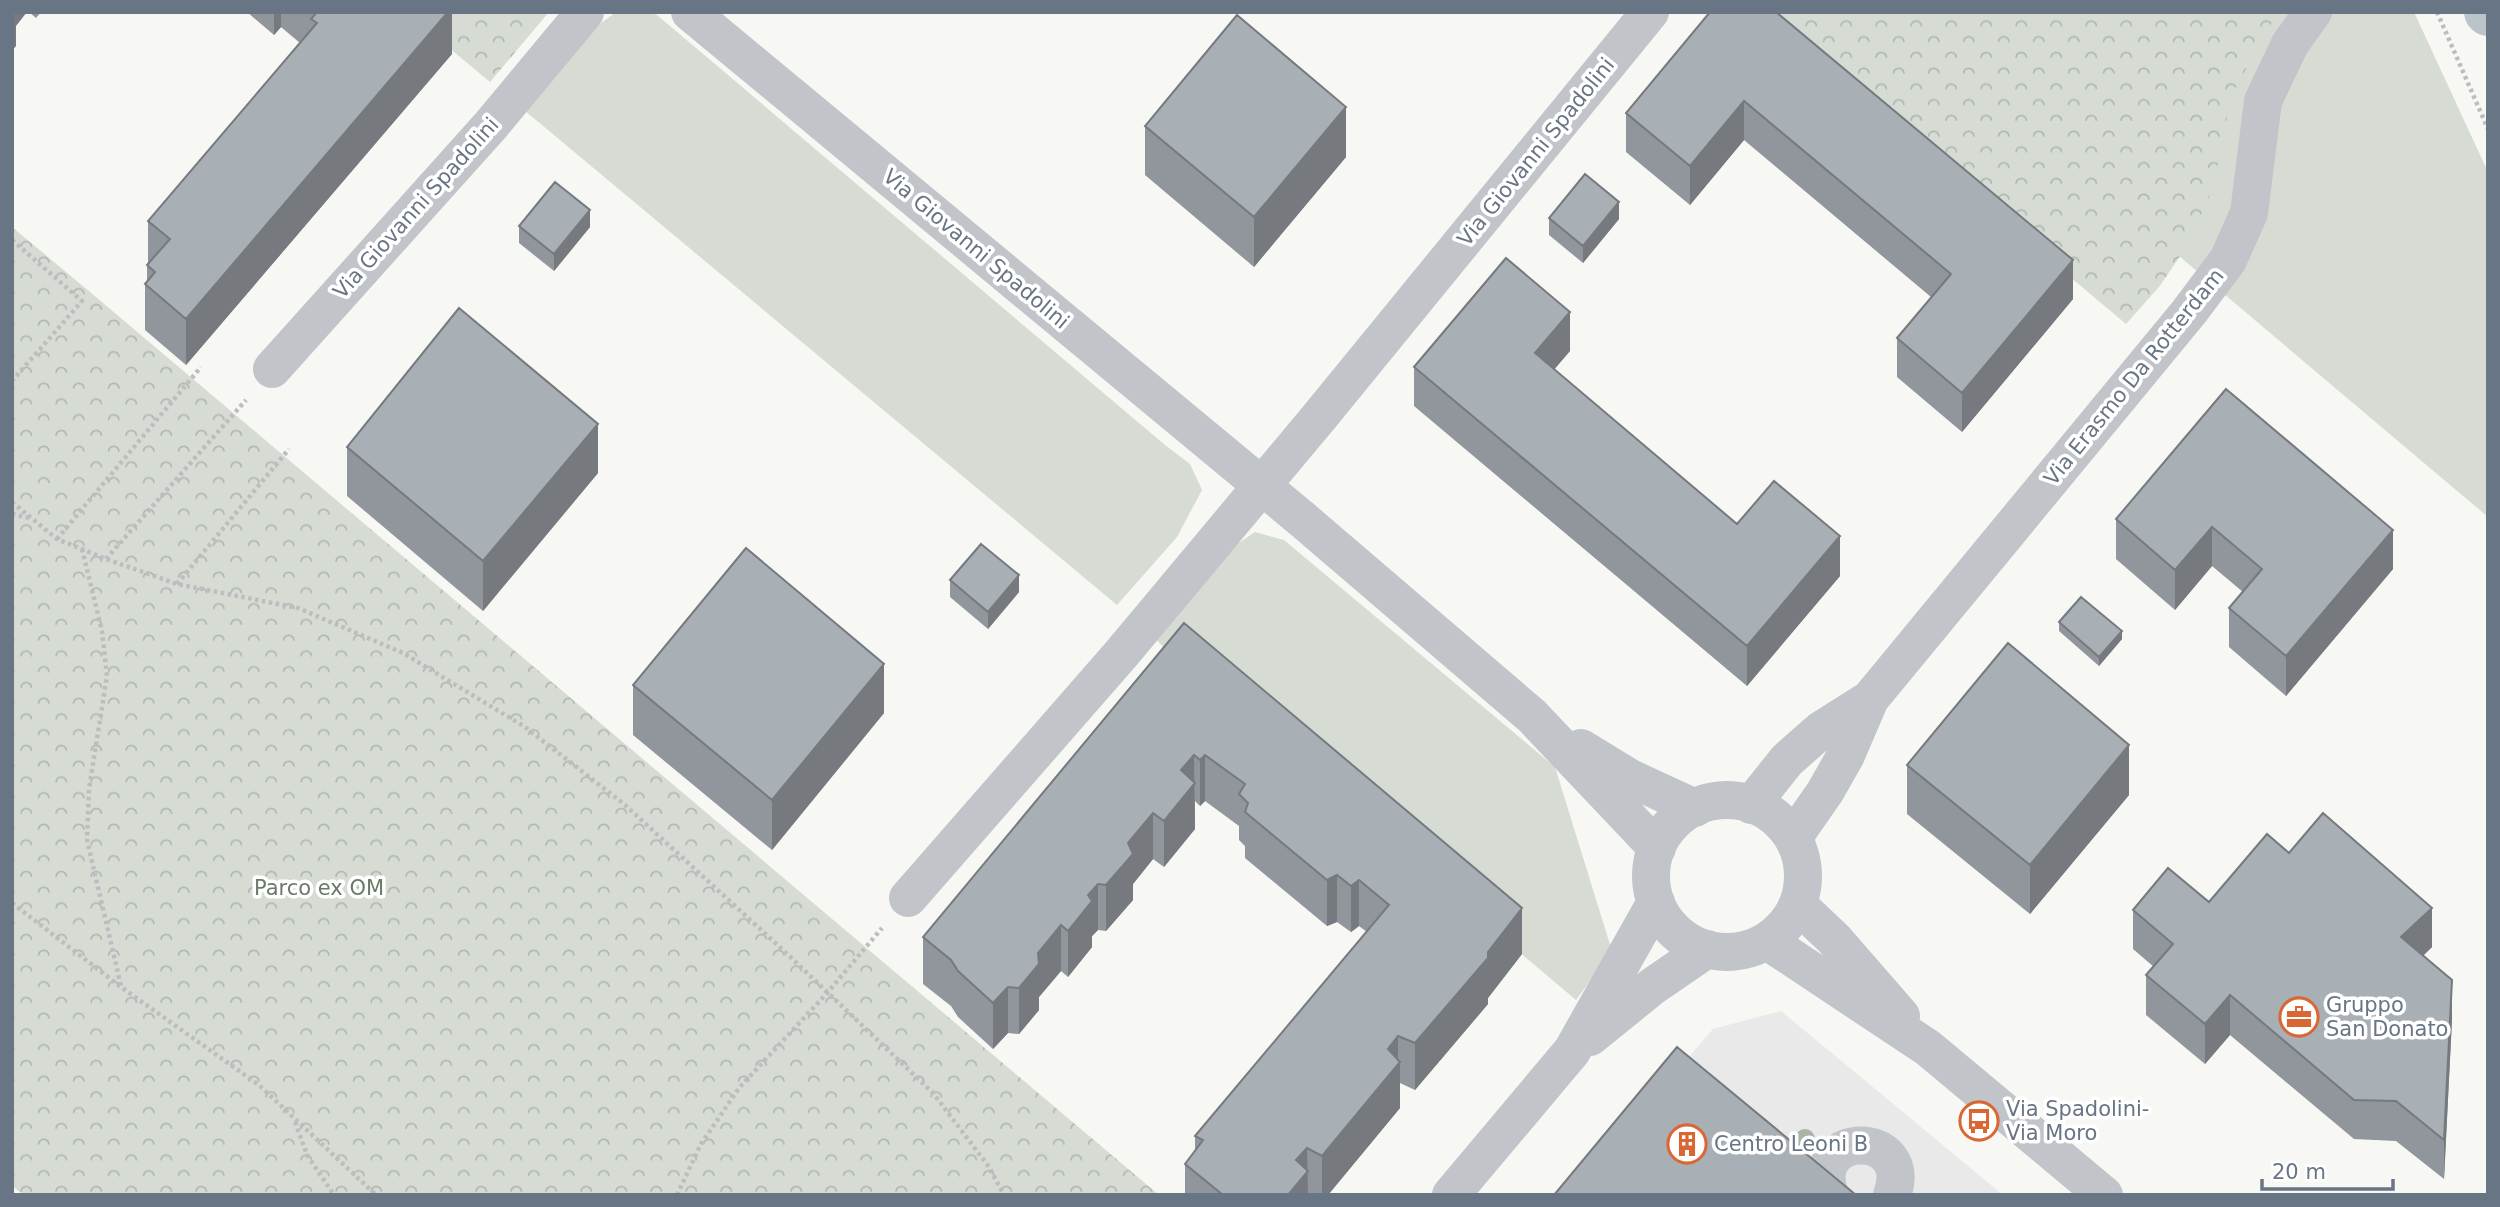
<svg xmlns="http://www.w3.org/2000/svg" width="2500" height="1207" viewBox="0 0 2500 1207" font-family="'DejaVu Sans',sans-serif">
  <style>
    .built { fill: #e8e9e8 }
    .green { fill: #d6dcd4 }
    .forest { fill: url(#forest-crowns) }
    .lines { fill: none; stroke-linecap: round; stroke-linejoin: round }
    .canal { stroke: #bbc4ca; stroke-width: 46 }
    .path { stroke: #bbbdc0; stroke-width: 4.5; stroke-dasharray: 3.5 3.5; stroke-linecap: butt }
    .minor { stroke: #c1c4c8; stroke-width: 38 }
    .tree { fill: #a9b3a6 }
    .wall { fill: #90969c }
    .shaded-wall { fill: #767a7f }
    .building { fill: #a8afb5; stroke: #767a7f; stroke-width: 2 }
    .labels { text-anchor: middle; dominant-baseline: central; stroke-width: 7; stroke-linejoin: round; paint-order: stroke }
    .street-label { font-size: 21px; fill: #687584; stroke: #fff }
    .park-label { font-size: 21px; fill: #697b66; stroke: #fff }
    .poi-label { font-size: 21px; fill: #687584; stroke: #fff; text-anchor: start }
  </style>
  <defs>
    <pattern id="forest-crowns" width="20" height="18" patternUnits="userSpaceOnUse" patternTransform="scale(1.75)"><rect width="20" height="18" fill="#d6dcd4"/><path d="M2 6a3 3 0 1 1 6 0M12 15a3 3 0 1 1 6 0" fill="none" stroke="#b1b7b2"/></pattern>
  </defs>
  <rect width="100%" height="100%" fill="#f7f7f4"/>
  <path class="built" d="M1781 1011 2003 1195H1571L1713 1029Z"/>
  <path class="green" d="M616 12H648L657 15 1165 445 1190 464 1202 490 1177 537 1117 605 524 110 582 37Z
    M1890 12H2414L2488 172V517Z
    M1255 532 1284 540 1555 767 1612 951 1576 1000 1184 669 1152 635 1209 563Z"/>
  <path class="forest" d="M406 12H549L490 82Z
    M1755 12H2278L2231 96 2214 186 2185 249 2159 287 2126 324Z
    M12 227 90 292 1159 1195H24L12 1186Z"/>
  <g class="lines">
    <path class="canal" d="M2487 12 2488 13"/>
    <path class="path" d="M2437 12 2488 129
      M12 240 82 301 12 381
      M12 502 57 539 106 559 177 584 298 608 403 653 525 727 624 804 783 950 933 1093 989 1167 1004 1195
      M12 514 30 518
      M57 539 201 367
      M82 549 102 631 107 676 89 789 87 840 121 986
      M106 559 246 400
      M177 584 289 449
      M12 903 121 987 259 1085 376 1195
      M295 1122 307 1155 334 1195
      M677 1195 701 1144 739 1088 828 992 882 928"/>
    <path class="minor" d="M690 12 1302 519 1532 716 1657 848
      M272 369 491 125 585 12
      M1581 748 1630 778 1695 808
      M1651 876a76 76 0 1 1 152 0a76 76 0 1 1-152 0Z
      M1751 805 1787 760 1821 730 1870 699 2189 312 2228 260 2249 213 2263 101 2290 44 2313 12
      M1793 838 1825 792 1846 755 1870 699
      M908 898 1122 653 1320 416 1650 12
      M1798 905 1834 939 1901 1016
      M1767 941 1928 1048 2104 1195
      M1590 1037 1653 986 1707 949
      M1451 1195 1572 1051 1656 902
      M1830 1195C1806 1129 1916 1129 1892 1195"/>
  </g>
  <circle class="tree" cx="1805" cy="1139" r="10"/>
  <path class="wall" d="M29 12H41L36 18Z
    M247 12H452V54L186 365 145 330V284L147 281V265L148 263V221L300 43 281 27 274 35Z
    M1710 12 2073 299 1962 432 1897 377V338L1931 297 1744 140 1690 205 1626 152V113Z
    M1145 126 1346 157 1254 267 1145 175Z
    M1549 218 1619 219 1583 263 1549 235Z
    M519 226 590 227 554 271 519 243Z
    M1570 351 1554 369 1737 524 1840 576 1747 686 1414 406V367Z
    M347 447 598 473 483 611 347 496Z
    M2116 519 2393 530V569L2286 696 2229 647V608L2243 592 2212 566 2175 610 2116 559Z
    M950 580 1019 592 988 629 950 597Z
    M2059 622 2122 639 2099 666 2059 631Z
    M1184 623 1522 954 1488 998V1004L1415 1090 1400 1083V1108L1328 1195H1185V1164L1195 1150V1136L1367 932 1359 926 1351 932 1337 922 1327 926 1245 858V846L1239 840V826L1205 801 1200 806 1195 801V829L1164 867 1153 859 1133 884V900L1106 931 1098 930 1092 936V947L1068 977 1061 971 1039 997V1010L1019 1034 1008 1033 993 1049 958 1017 951 1006 923 984V937Z
    M633 685 884 713 772 850 633 735Z
    M1907 765 2129 795 2030 914 1907 814Z
    M2289 853 2432 947 2423 956 2452 1019 2444 1179 2396 1141 2354 1139 2230 1035 2205 1064 2146 1015V975L2154 967 2133 949V910L2209 902Z"/>
  <path class="shaded-wall" d="M12 12H27L16 26V46L12 51Z
    M274 12H281V27L274 35Z
    M448 12H452V54L186 365V319Z
    M1744 101V140L1690 205V166Z
    M1346 107V157L1254 267V217Z
    M1619 202V219L1583 263V246Z
    M590 210V227L554 271V254Z
    M2073 260V299L1962 432V393Z
    M1570 312V351L1535 392V353Z
    M598 424V473L483 611V561Z
    M2212 527V566L2175 610V570Z
    M2393 530V569L2286 696V656Z
    M1840 536V576L1747 686V646Z
    M1019 575V592L988 629V612Z
    M2122 631V639L2099 666V657Z
    M884 664V713L772 850V800Z
    M2129 745V795L2030 914V865Z
    M1194 755 1195 829 1164 867V821L1181 770Z
    M1205 755V801L1200 806V760Z
    M1153 813V859L1133 884V900L1106 931V885L1128 843Z
    M1337 875V922L1327 926V880Z
    M1359 880V926L1351 932V886Z
    M1098 884V930L1092 936V947L1068 977V931L1088 895Z
    M1522 908V954L1488 998V1004L1415 1090V1043Z
    M2432 908V947L2401 976V937Z
    M1061 925V971L1039 997V1010L1019 1034V988L1038 953Z
    M2452 980V1019L2444 1179V1140Z
    M1008 987V1033L993 1049V1003Z
    M2230 995V1035L2205 1064V1024Z
    M1398 1036V1064L1400 1062V1108L1328 1195H1322V1156L1388 1049Z
    M1307 1148 1308 1195H1288L1296 1160Z"/>
  <path class="building" d="M317 12H448L186 319 145 284 155 272 147 265 170 239 148 221 317 23 311 19Z
    M1710 12H1776L2073 260 1962 393 1897 338 1951 274 1744 101 1690 166 1626 113Z
    M1237 15 1346 107 1254 217 1145 126Z
    M1585 174 1619 202 1583 246 1549 218Z
    M555 182 590 210 554 254 519 226Z
    M1506 258 1570 312 1535 353 1737 524 1774 481 1840 536 1747 646 1414 367Z
    M459 308 598 424 483 561 347 447Z
    M2226 389 2393 530 2286 656 2229 608 2262 569 2212 527 2175 570 2116 519Z
    M981 544 1019 575 988 612 950 580Z
    M746 548 884 664 772 800 633 685Z
    M2081 597 2122 631 2099 657 2059 622Z
    M1184 623 1522 908 1488 952V958L1415 1043 1398 1036 1388 1049 1400 1062 1322 1156 1307 1148 1296 1160 1308 1171 1288 1195H1223L1185 1164 1203 1140 1195 1136 1389 905 1359 880 1351 886 1337 875 1327 880 1245 812 1248 803 1239 794 1245 784 1205 755 1200 760 1194 755 1181 770 1195 783 1164 821 1153 813 1128 843 1133 854 1106 885 1098 884 1088 895 1092 901 1068 931 1061 925 1038 953 1039 964 1019 988 1008 987 993 1003 958 971 951 960 923 937Z
    M2008 643 2129 745 2030 865 1907 765Z
    M2323 813 2432 908 2401 937 2452 980 2444 1140 2396 1101 2354 1100 2230 995 2205 1024 2146 975 2173 944 2133 910 2168 868 2209 902 2267 834 2289 853Z
    M1677 1047 1856 1195H1554Z"/>
  <defs>
    <g id="office-ring" transform="scale(2.0125)"><circle r="9.5" fill="#fff" stroke="#d96733" stroke-width="1.5"/><path d="M-6-3h4V-5.5h4V-3h4V5H-6ZM-1-4.5V-3h2v-1.5ZM-6 0V1H6V0Z" fill="#d96733"/></g>
    <g id="bus-ring" transform="scale(2.0125)"><circle r="9.5" fill="#fff" stroke="#d96733" stroke-width="1.5"/><path d="M-5-6H5V4H4V6H2V4H-2V6H-4V4H-5ZM-3.5-4V0h7V-4ZM-3.5 1.2v1.5H-2V1.2ZM2 1.2v1.5H3.5V1.2Z" fill="#d96733"/></g>
    <g id="building-ring" transform="scale(2.0125)"><circle r="9.5" fill="#fff" stroke="#d96733" stroke-width="1.5"/><path d="M-4-6H4V6H1V3H-1V6H-4ZM-2.5-4.3h1.7v1.8h-1.7ZM.8-4.3h1.7v1.8H.8ZM-2.5-1h1.7V.8h-1.7ZM.8-1h1.7V.8H.8Z" fill="#d96733"/></g>
  </defs>
  <g fill-rule="evenodd">
    <use href="#office-ring" x="2299" y="1017"/>
    <use href="#bus-ring" x="1979" y="1121"/>
    <use href="#building-ring" x="1687" y="1144"/>
  </g>
  <g class="labels">
    <g class="street-label">
      <text transform="translate(1536 152) rotate(-51)">Via Giovanni Spadolini</text>
      <text transform="translate(416 208) rotate(-48)">Via Giovanni Spadolini</text>
      <text transform="translate(976 249) rotate(40)">Via Giovanni Spadolini</text>
      <text transform="translate(2134 377) rotate(-51)">Via Erasmo Da Rotterdam</text>
    </g>
    <g class="park-label">
      <text x="319" y="888">Parco ex OM</text>
    </g>
    <g class="poi-label">
      <text x="2326" y="1005">Gruppo<tspan x="2326" dy="24">San Donato</tspan></text>
      <text x="2006" y="1109">Via Spadolini-<tspan x="2006" dy="24">Via Moro</tspan></text>
      <text x="1714" y="1144">Centro Leoni B</text>
    </g>
  </g>
  <rect width="2500" height="1207" fill="none" stroke="#687584" stroke-width="28"/>
  <path d="M2262 1179v10h131v-10" fill="none" stroke="#687584" stroke-width="3.5"/>
  <text x="2272" y="1179" font-size="21" fill="#687584" stroke="#ffffff" stroke-width="5" paint-order="stroke">20 m</text>
</svg>
